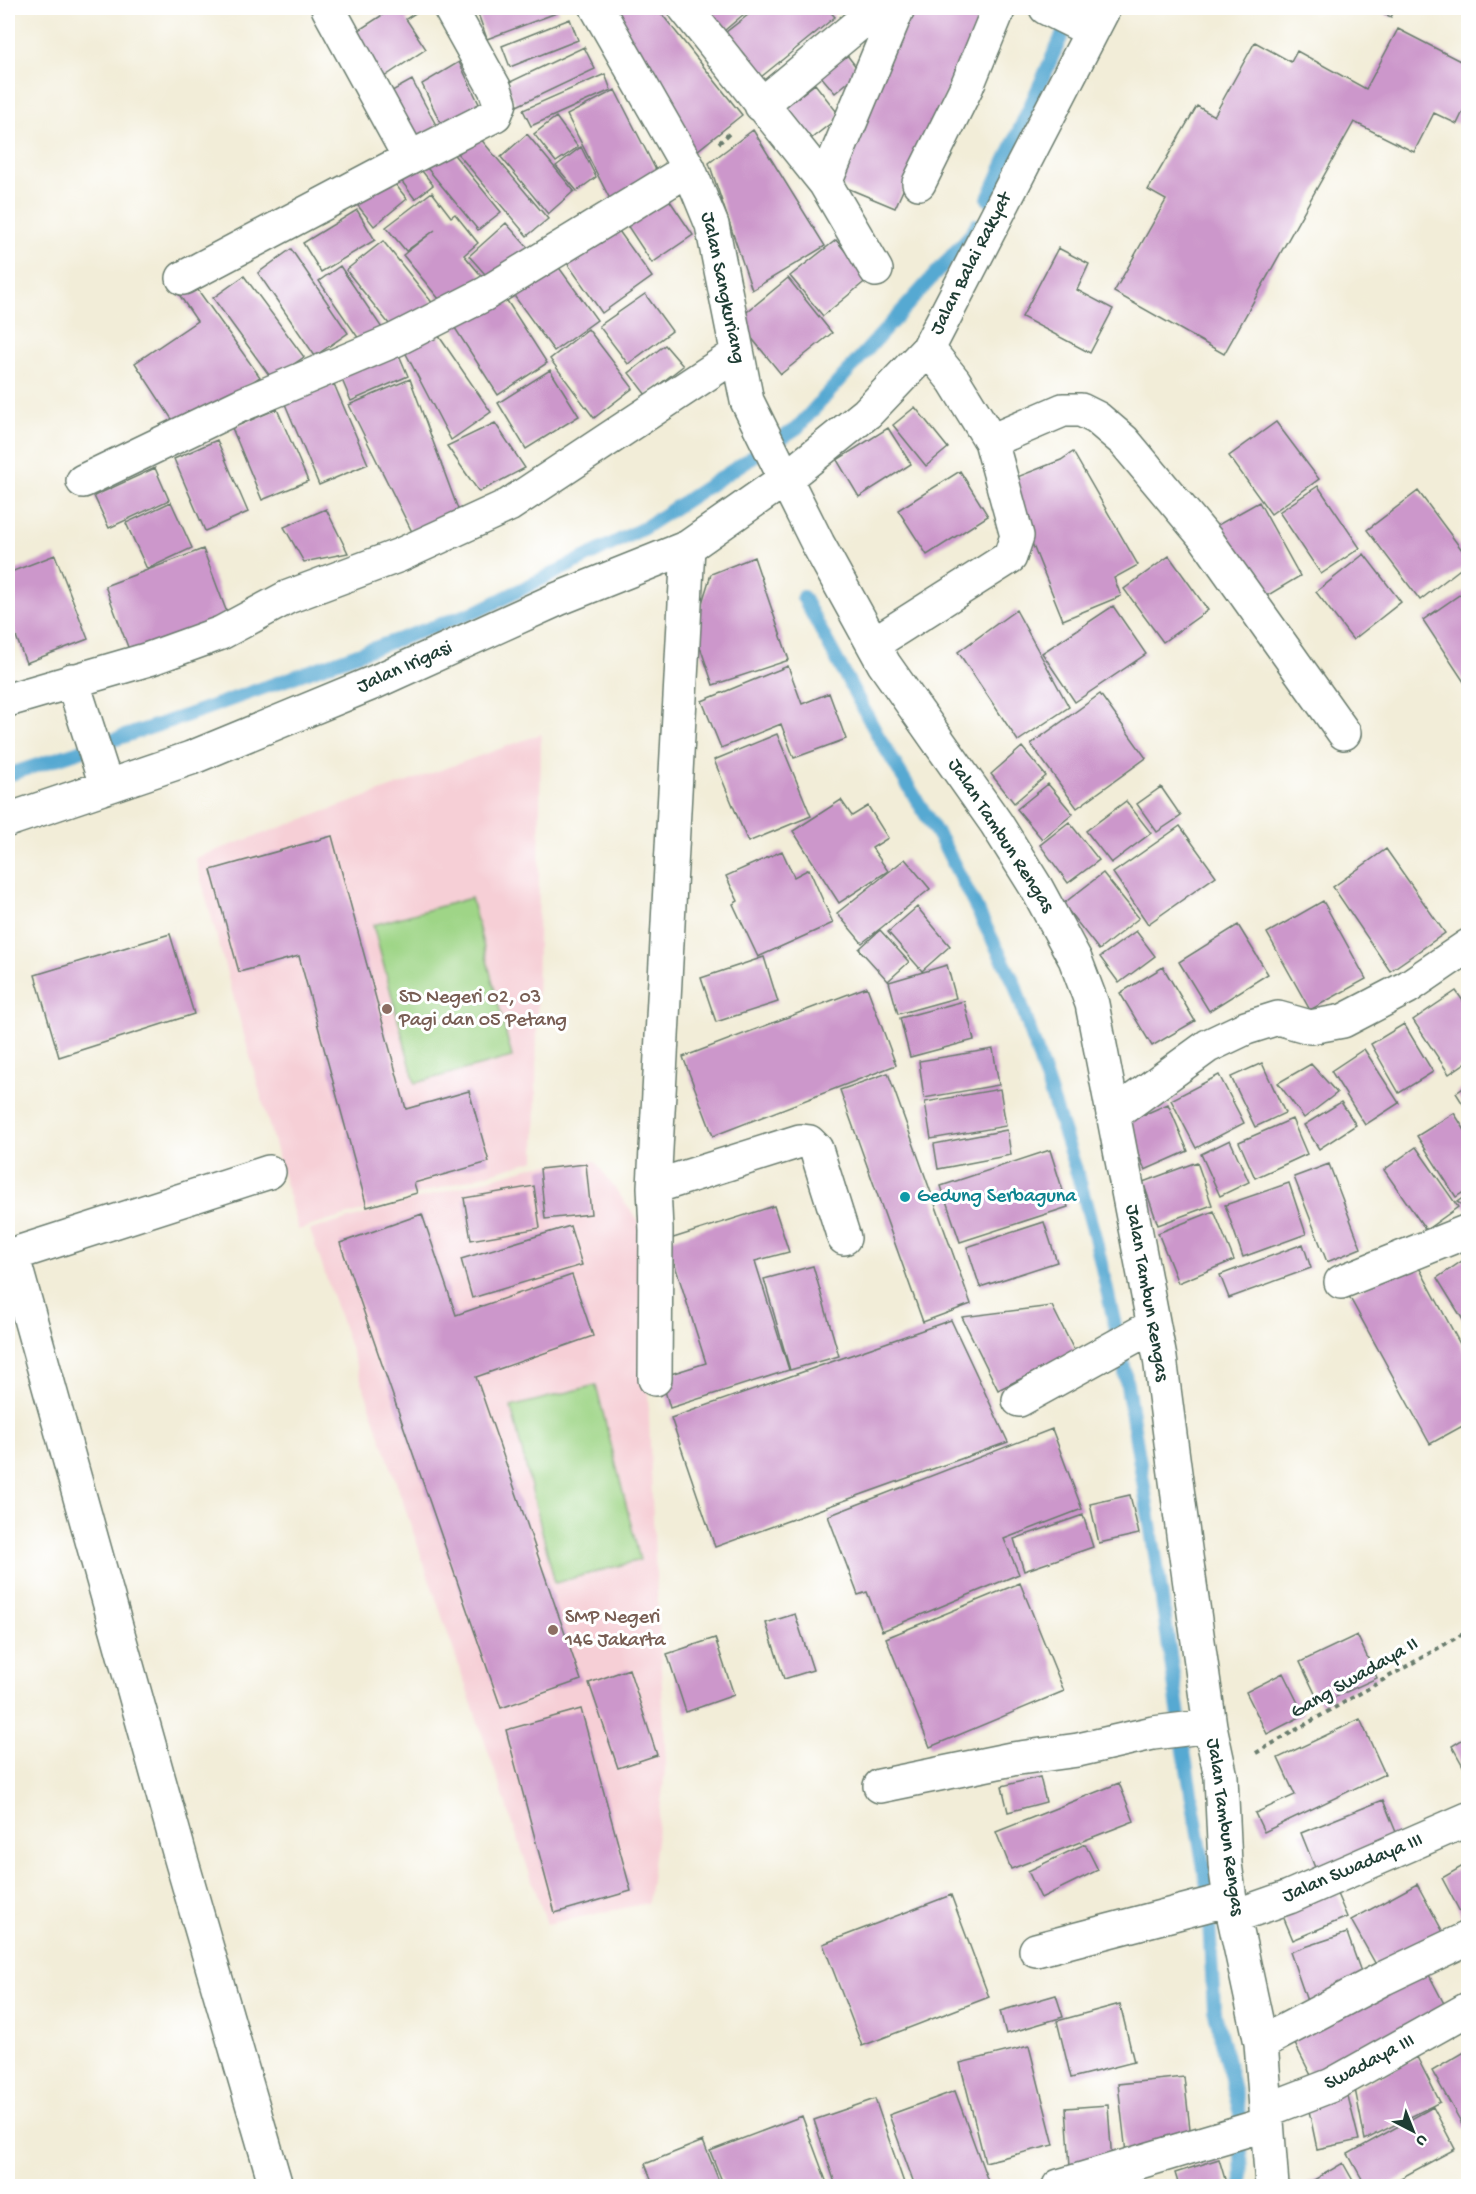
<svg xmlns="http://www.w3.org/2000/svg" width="1476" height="2194" viewBox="0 0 1476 2194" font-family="'Gochi Hand',sans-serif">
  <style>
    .built { fill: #f6cfd6 }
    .green { fill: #9fd587; stroke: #5f895e; stroke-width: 1.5 }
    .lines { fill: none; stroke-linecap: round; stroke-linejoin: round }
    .stream { stroke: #57a9d2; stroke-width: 14 }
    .building { fill: #cc97cb }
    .minor-casing { stroke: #697b6d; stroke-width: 36 }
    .path { stroke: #697b6d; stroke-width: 4; stroke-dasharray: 4.5 4.5; stroke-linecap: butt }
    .minor { stroke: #fff; stroke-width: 33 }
    .education-dot { fill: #8d6e63; stroke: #fff; stroke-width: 2 }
    .culture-dot { fill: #0f9aa8; stroke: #fff; stroke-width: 2 }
    .labels { text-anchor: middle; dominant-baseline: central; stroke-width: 6; stroke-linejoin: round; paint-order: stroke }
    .street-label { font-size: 20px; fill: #1f3d34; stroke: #fff }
    .education-label { font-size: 20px; fill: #785e54; stroke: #fff; text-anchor: start }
    .culture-label { font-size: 20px; fill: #0d838f; stroke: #fff; text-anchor: start }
  </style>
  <rect width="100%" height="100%" fill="#fff"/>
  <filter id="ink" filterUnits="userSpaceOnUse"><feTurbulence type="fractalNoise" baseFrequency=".0167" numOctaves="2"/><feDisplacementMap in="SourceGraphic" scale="12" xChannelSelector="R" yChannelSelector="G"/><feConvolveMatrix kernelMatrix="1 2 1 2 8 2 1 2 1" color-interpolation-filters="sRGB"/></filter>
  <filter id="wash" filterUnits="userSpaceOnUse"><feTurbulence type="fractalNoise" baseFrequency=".008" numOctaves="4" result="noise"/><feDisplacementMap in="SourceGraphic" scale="24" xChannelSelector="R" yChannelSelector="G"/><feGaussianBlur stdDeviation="1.35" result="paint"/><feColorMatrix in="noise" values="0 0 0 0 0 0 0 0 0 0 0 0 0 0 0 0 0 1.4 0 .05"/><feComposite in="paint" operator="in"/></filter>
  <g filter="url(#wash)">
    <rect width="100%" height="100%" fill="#f2edd8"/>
    <path class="built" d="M541 734 535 1160 298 1230 195 858Z
      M595 1161 642 1226 652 1498 666 1763 648 1903 547 1924 310 1230 538 1165Z"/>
    <path class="green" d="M471 898 512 1057 415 1083 373 925Z
      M596 1385 640 1560 555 1583 511 1407Z"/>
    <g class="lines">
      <path class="stream" d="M988 199 1069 20
        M803 597 878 736 944 845 1014 982 1079 1179 1095 1237 1123 1361 1159 1578 1184 1751 1207 1886 1214 2009 1240 2114 1242 2186
        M8 775 185 716 480 610 644 528 797 428 973 232 976 225"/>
    </g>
    <g id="blocks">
      <path class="building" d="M393 8H423L406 19 426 49 381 79 353 34Z
        M476 8H557L559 12 487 39Z
        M612 8H657L742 115 693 154Z
        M693 8H751L718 36Z
        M757 8H827L835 17 756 81 721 36Z
        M910 8H985L895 208 835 183Z
        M1372 8H1396L1391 17Z
        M570 19 578 40 510 67 502 46Z
        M1398 29 1468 65V101L1457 124 1434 113 1414 152 1354 122 1224 354 1114 292 1166 200 1148 190 1197 106 1214 116 1255 42 1291 62 1297 51 1366 89Z
        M840 46 860 72 835 93 814 68Z
        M584 47 595 69 517 106 506 84Z
        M459 62 480 106 441 124 422 84Z
        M605 74 611 90 531 126 523 110Z
        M412 80 437 127 408 142 383 96Z
        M815 84 840 116 803 145 778 113Z
        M615 90 660 178 612 203 567 115Z
        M556 117 578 147 556 162 534 134Z
        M753 130 825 246 752 290 709 163Z
        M527 134 574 191 548 214 501 157Z
        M479 137 548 219 527 236 458 154Z
        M446 145 501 212 478 230 423 163Z
        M581 147 596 177 577 191 556 166Z
        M415 162 433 185 415 199 397 175Z
        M388 175 407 199 374 226 355 202Z
        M432 192 451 217 455 214 478 243 464 255 485 280 448 310 403 255 435 230 406 251 386 227Z
        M668 198 693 235 652 263 627 225Z
        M357 210 375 240 321 272 303 243Z
        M506 223 530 250 492 282 469 256Z
        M614 224 652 277 602 313 565 260Z
        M836 240 868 279 823 316 790 276Z
        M383 241 434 305 397 334 346 270Z
        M1058 248 1089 264 1077 290 1113 309 1090 353 1022 317Z
        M291 249 348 333 315 356 258 273Z
        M555 262 597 320 554 351 512 293Z
        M340 266 382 328 361 342 319 281Z
        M244 276 304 357 272 379 213 298Z
        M788 278 832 333 781 374 737 320Z
        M193 283 260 377 179 430 135 363 197 321 178 293Z
        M502 293 547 363 498 395 453 325Z
        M645 294 672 331 628 364 599 326Z
        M434 329 491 412 451 440 403 348Z
        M588 329 633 388 594 418 550 359Z
        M394 343 408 376 351 401 337 368Z
        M665 345 683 366 646 395 629 373Z
        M550 370 579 416 526 449 498 403Z
        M410 379 462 520 418 544 349 405Z
        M334 384 368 464 319 485 285 404Z
        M915 407 948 448 926 466 893 425Z
        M277 409 308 481 262 500 232 428Z
        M1276 422 1319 479 1271 514 1229 456Z
        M495 423 525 468 479 492 447 446Z
        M888 428 911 464 859 497 837 460Z
        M217 440 248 512 205 531 174 459Z
        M1073 452 1138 565 1114 578 1121 596 1063 620 1007 481 1061 460Z
        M155 468 169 500 109 528 94 496Z
        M960 471 988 516 927 555 898 510Z
        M1318 486 1360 548 1321 574 1279 512Z
        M1418 491 1468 558V563L1420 600 1367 530Z
        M171 502 192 548 147 569 126 523Z
        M1259 502 1300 576 1258 601 1216 526Z
        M326 509 348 553 304 562 284 527Z
        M203 549 229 618 131 655 105 586Z
        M1364 554 1401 602 1353 640 1316 592Z
        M55 555 88 639 26 663 8 615V573Z
        M1169 556 1208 610 1163 642 1124 589Z
        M754 557 789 660 713 685 694 629 711 574Z
        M1468 589V688L1423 620Z
        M1113 606 1146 654 1075 702 1042 653Z
        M1016 610 1069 707 1018 741 958 652Z
        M788 666 802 704 829 693 846 739 794 758 781 724 721 748 702 701Z
        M1100 694 1146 758 1077 808 1031 744Z
        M777 734 811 816 748 842 714 760Z
        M1022 747 1046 776 1014 803 991 774Z
        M1048 784 1073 814 1042 839 1017 809Z
        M1161 787 1181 816 1157 832 1137 804Z
        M841 800 852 816 868 806 888 838 872 848 888 871 839 903 793 831Z
        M1126 801 1151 833 1111 863 1086 831Z
        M1069 822 1099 860 1068 883 1040 845Z
        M1180 826 1216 876 1148 924 1113 873Z
        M332 836 406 1109 469 1091 489 1162 414 1183 417 1193 367 1207 299 956 239 972 211 870Z
        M1386 849 1445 933 1390 971 1333 887Z
        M782 851 794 877 809 869 833 923 758 957 733 904 738 901 726 876Z
        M905 859 930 889 862 943 837 913Z
        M1103 873 1139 918 1099 950 1063 904Z
        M1323 901 1366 979 1310 1010 1267 933Z
        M917 907 950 946 922 971 888 932Z
        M1238 925 1268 974 1209 1011 1179 962Z
        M880 930 909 962 888 981 859 949Z
        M1136 931 1155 956 1119 983 1100 957Z
        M170 934 194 1014 59 1057 35 975Z
        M764 957 778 1002 716 1022 701 978Z
        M947 965 956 998 898 1014 889 982Z
        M1163 967 1195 1021 1152 1046 1120 993Z
        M867 987 896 1065 713 1136 683 1057Z
        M1456 991 1468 1008V1061L1449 1074 1413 1020Z
        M964 1001 974 1040 910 1057 900 1018Z
        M1404 1024 1433 1072 1399 1093 1371 1044Z
        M993 1049 999 1085 924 1098 919 1061Z
        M1364 1049 1399 1103 1365 1125 1331 1071Z
        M1262 1063 1285 1113 1255 1127 1231 1077Z
        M1311 1064 1337 1093 1304 1118 1278 1083Z
        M888 1073 971 1304 923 1322 840 1090Z
        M1219 1075 1244 1123 1196 1148 1171 1100Z
        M1468 1085V1112L1456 1093Z
        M1000 1089 1006 1126 931 1139 925 1102Z
        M1341 1102 1356 1125 1319 1149 1304 1125Z
        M1168 1104 1188 1151 1145 1170 1125 1123Z
        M1454 1113 1468 1135V1189L1456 1197 1417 1136Z
        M1292 1119 1307 1154 1255 1178 1239 1142Z
        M1007 1130 1011 1155 938 1169 934 1144Z
        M1230 1140 1249 1182 1220 1196 1201 1154Z
        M1416 1147 1458 1207 1426 1230 1384 1170Z
        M1050 1150 1068 1207 960 1242 941 1186Z
        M1197 1162 1212 1205 1158 1225 1143 1182Z
        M586 1164 591 1214 545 1219 540 1169Z
        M1329 1164 1361 1248 1327 1262 1294 1177Z
        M1289 1183 1306 1234 1243 1257 1225 1205Z
        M534 1186 540 1228 471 1240 464 1198Z
        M1468 1194V1209L1457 1202Z
        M774 1206 789 1252 755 1261 789 1370 670 1408 661 1377 706 1363 667 1240Z
        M1214 1211 1234 1260 1178 1283 1158 1233Z
        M422 1214 456 1315 572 1275 593 1336 476 1377 581 1680 501 1708 340 1243Z
        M1044 1222 1057 1262 980 1287 967 1247Z
        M570 1226 582 1265 472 1298 461 1259Z
        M1303 1244 1311 1268 1229 1298 1220 1275Z
        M1468 1257V1328L1437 1278Z
        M1415 1260 1468 1359V1423L1430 1444 1349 1296Z
        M813 1266 839 1356 790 1370 764 1279Z
        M1052 1306 1075 1352 998 1390 962 1317Z
        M951 1320 1008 1442 715 1547 671 1418Z
        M1052 1429 1082 1509 1004 1539 1019 1574 882 1631 867 1592 858 1595 828 1516Z
        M1130 1495 1139 1534 1099 1543 1090 1504Z
        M1083 1515 1093 1547 1024 1571 1014 1539Z
        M1020 1583 1064 1691 930 1747 886 1638Z
        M795 1614 813 1670 784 1679 766 1623Z
        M1357 1635 1377 1678 1320 1704 1300 1662Z
        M715 1638 734 1695 686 1712 667 1654Z
        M629 1669 657 1755 618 1768 589 1683Z
        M1283 1673 1304 1715 1267 1734 1246 1692Z
        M581 1709 631 1891 555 1913 506 1730Z
        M1360 1719 1385 1774 1264 1832 1255 1813 1295 1795 1278 1758Z
        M1468 1736V1775L1452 1746Z
        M1040 1777 1046 1802 1008 1812 1002 1786Z
        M1119 1783 1134 1821 1011 1869 996 1832Z
        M1383 1800 1402 1847 1320 1880 1301 1833Z
        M1085 1844 1098 1870 1041 1898 1028 1871Z
        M1468 1863V1927L1442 1878Z
        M1417 1884 1444 1934 1379 1970 1351 1920Z
        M1334 1887 1347 1917 1293 1940 1280 1909Z
        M951 1895 989 1997 862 2046 823 1944Z
        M1347 1933 1365 1983 1308 2004 1290 1952Z
        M1427 1971 1451 2017 1317 2087 1293 2040Z
        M1056 1995 1063 2017 1006 2034 1000 2011Z
        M1120 2004 1134 2062 1071 2078 1057 2021Z
        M1029 2046 1054 2145 985 2162 960 2063Z
        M1468 2050V2127L1465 2129 1432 2071Z
        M1417 2057 1440 2102 1365 2140 1355 2089Z
        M1184 2077 1192 2146 1126 2153 1118 2084Z
        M955 2091 989 2184 981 2186H915L889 2115Z
        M1347 2092 1359 2140 1317 2149 1307 2101Z
        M875 2099 904 2183 894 2186H836L814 2120Z
        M1108 2105 1112 2163 1070 2167 1066 2108Z
        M1433 2107 1455 2149 1386 2186H1366L1348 2154Z
        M802 2116 828 2186H724L710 2151Z
        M703 2141 721 2186H654L645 2164Z
        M1219 2159 1227 2186H1179L1175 2173Z
        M1343 2163 1356 2186H1308L1307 2184Z"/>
    </g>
  </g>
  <g filter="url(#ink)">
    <use href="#blocks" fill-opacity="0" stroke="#697b6d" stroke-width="1.5"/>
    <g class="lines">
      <g class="minor-casing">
        <path id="minor" d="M328 8 410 158
          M597 8 689 169 712 225 747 401 781 470 818 544 884 664 996 823 1036 887 1075 959 1092 1004 1160 1358 1184 1542 1210 1726 1221 1777 1225 1864 1230 1899 1261 2043 1272 2186
          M685 8 825 183 876 270
          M1046 8 1092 31
          M761 105 878 8
          M825 183 898 8
          M919 183 967 86 999 8
          M183 278 410 158 495 115 500 103 495 89 450 8
          M991 441 1063 410H1081L1097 418 1124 441 1206 539 1344 733
          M83 481 241 405 395 340 485 294 689 169
          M873 644 1010 557 1017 536 991 441 954 381 928 349
          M72 680 106 785
          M8 700 149 659 221 633 288 597 400 555 509 505 737 354
          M8 820 191 758 375 682 558 599 688 547 785 479 867 413 928 349 1104 8
          M1113 1115 1208 1046 1246 1028 1278 1018 1310 1027 1343 1021 1408 987 1468 946
          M654 1187 800 1141 809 1142 816 1149 844 1238
          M12 1254 181 1859 276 2186
          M8 1256 269 1172
          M1341 1282 1468 1231
          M655 1379 656 1230 654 1187 688 547
          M1019 1400 1153 1326
          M880 1786 1012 1759 1078 1750 1153 1733 1210 1726
          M1235 1916 1289 1897 1468 1819
          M1036 1950 1230 1899
          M1261 2043 1384 1978 1468 1938
          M1267 2110 1332 2085 1468 2009
          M1059 2186 1267 2124"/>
      </g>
      <path class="path" d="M719 143 731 132
        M1256 1753 1468 1631"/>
      <use href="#minor" class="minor"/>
    </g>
  </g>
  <g class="education-dot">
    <circle cx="387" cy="1009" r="6"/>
    <circle cx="553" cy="1630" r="6"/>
  </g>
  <circle class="culture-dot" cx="905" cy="1197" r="6"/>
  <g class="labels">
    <g class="street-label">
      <text transform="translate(972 264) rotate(-63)">Jalan Balai Rakyat</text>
      <text transform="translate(722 288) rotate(78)">Jalan Sangkuriang</text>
      <text transform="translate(405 668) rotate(-24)">Jalan Irigasi</text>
      <text transform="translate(1000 836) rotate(57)">Jalan Tambun Rengas</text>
      <text transform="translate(1146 1293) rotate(80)">Jalan Tambun Rengas</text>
      <text transform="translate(1355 1679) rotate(-30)">Gang Swadaya II</text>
      <text transform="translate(1224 1827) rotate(82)">Jalan Tambun Rengas</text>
      <text transform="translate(1353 1869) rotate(-23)">Jalan Swadaya III</text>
      <text transform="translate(1370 2063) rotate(-28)">Swadaya III</text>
    </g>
    <g class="education-label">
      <text x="399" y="998">SD Negeri 02, 03<tspan x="399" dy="23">Pagi dan 05 Petang</tspan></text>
      <text x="565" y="1618">SMP Negeri<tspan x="565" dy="23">146 Jakarta</tspan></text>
    </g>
    <g class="culture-label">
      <text x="917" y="1197">Gedung Serbaguna</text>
    </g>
  </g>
  <rect width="1476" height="2194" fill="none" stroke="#fff" stroke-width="30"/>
  <g transform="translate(1413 2131) rotate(138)" stroke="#ffffff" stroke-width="4.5" paint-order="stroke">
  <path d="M0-4.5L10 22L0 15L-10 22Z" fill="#1f3d34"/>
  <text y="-9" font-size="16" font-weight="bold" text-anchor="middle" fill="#1f3d34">U</text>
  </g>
</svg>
